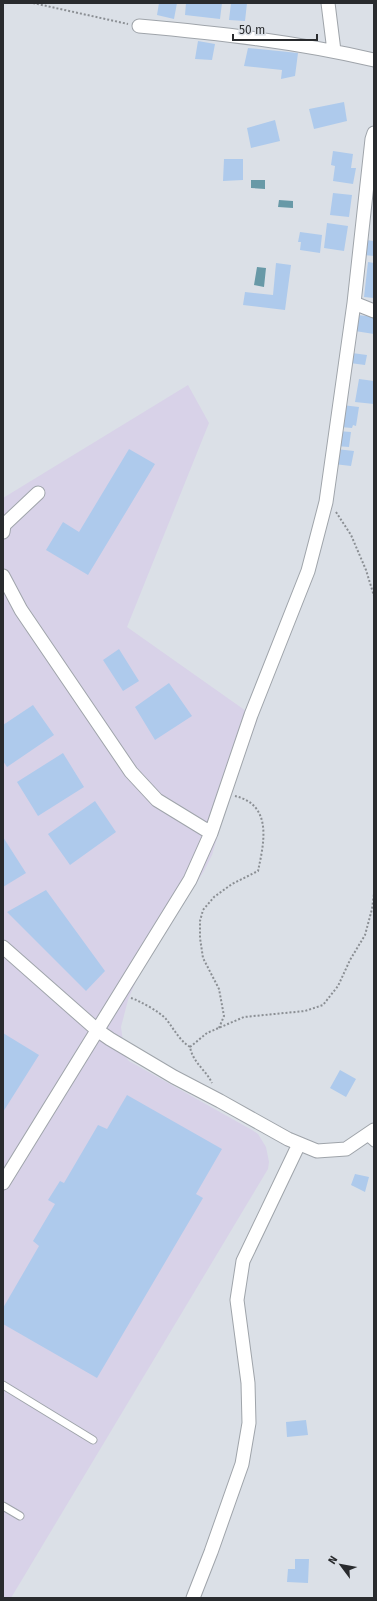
<svg xmlns="http://www.w3.org/2000/svg" width="377" height="1601" viewBox="0 0 377 1601" font-family="'Fira Sans',sans-serif">
  <style>
    .industrial { fill: #d8d2e8 }
    .water { fill: #6899a7 }
    .building { fill: #aecaec }
    .lines { fill: none; stroke-linecap: round; stroke-linejoin: round }
    .lane-casing { stroke: #9fa4aa; stroke-width: 9 }
    .street-casing { stroke: #9fa4aa; stroke-width: 15 }
    .path { stroke: #8b8f94; stroke-width: 2; stroke-dasharray: 2 2; stroke-linecap: butt }
    .lane { stroke: #fff; stroke-width: 7 }
    .street { stroke: #fff; stroke-width: 13 }
  </style>
  <rect width="100%" height="100%" fill="#dbe0e7"/>
  <path class="industrial" d="M188 385 209 423 127 627 246 711 257 721 228 802 212 855 204 871 138 976 128 1000 121 1027 125 1056 129 1061 252 1130 258 1134 266 1147 269 1162 268 1169 11 1598H3V498Z"/>
  <path class="water" d="M251 180H265V189L251 188Z
    M279 200 293 201V208L278 207Z
    M257 267 266 268 264 287 254 285Z"/>
  <path class="building" d="M159 3H177L174 19 157 15Z
    M186 3H222L220 19 185 15Z
    M231 3H247L245 21 229 20Z
    M198 41 215 44 212 60 195 59Z
    M248 48 298 53 295 76 281 79 282 70 244 66Z
    M344 102 347 121 314 129 309 109Z
    M275 120 280 141 251 148 247 128Z
    M333 151 353 154 351 168H356L353 184 333 181 335 166 331 165Z
    M224 159H243V180L223 181Z
    M333 193 352 195 349 217 330 215Z
    M327 223 348 226 344 251 324 248Z
    M300 232 322 235 320 253 300 250 301 242H298Z
    M366 240 374 241V256L364 255Z
    M368 262 374 263V298L364 297Z
    M276 263 291 265 285 310 243 305 245 292 273 295Z
    M358 315 374 317V334L355 331Z
    M352 353 367 355 365 365 350 363Z
    M359 379 374 381V404L355 402Z
    M342 405 359 407 356 426 353 425 352 428 340 427Z
    M338 431 351 432 349 447 336 446Z
    M129 449 155 464 88 575 46 550 63 522 79 532Z
    M336 449 354 451 351 466 334 464Z
    M119 649 139 681 123 691 103 660Z
    M169 683 192 716 155 740 135 707Z
    M33 705 54 735 7 767 3 761V725Z
    M63 753 84 787 38 816 17 782Z
    M95 801 116 832 70 865 48 834Z
    M3 837 26 873 3 887Z
    M46 890 105 971 86 991 7 912Z
    M3 1033 39 1055 3 1112Z
    M340 1070 356 1079 346 1097 330 1088Z
    M127 1095 222 1149 196 1194 203 1198 97 1378 3 1324V1308L39 1246 33 1241 55 1204 48 1200 60 1181 64 1183 98 1125 107 1129Z
    M355 1174 369 1177 365 1192 351 1185Z
    M306 1420 308 1435 287 1437 286 1422Z
    M295 1559H309L308 1583 287 1582 288 1569H295Z"/>
  <g class="lines">
    <g class="lane-casing">
      <path id="lane" d="M366 1136 374 1143
        M3 1385 93 1440
        M3 1506 20 1516"/>
    </g>
    <g class="street-casing">
      <path id="street" d="M328 3 334 51
        M139 26C218 33 297 42 374 60
        M354 303 374 311
        M3 532 4 525 38 493
        M3 576 21 610 131 772 157 800 211 833
        M3 947 97 1030 110 1039 174 1077 220 1101 288 1139 317 1151 346 1149 374 1130
        M3 1183 190 880 211 833 251 715 308 571 326 502 354 303 372 139 374 133
        M193 1598 211 1552 242 1464 249 1423 248 1383 237 1300 243 1261 299 1144"/>
    </g>
    <path class="path" d="M33 3 128 24
      M336 512 351 535 366 570 374 596
      M131 998C140 1001 160 1012 166 1019 174 1029 179 1040 190 1047 193 1063 206 1070 212 1083
      M219 1028 224 1016 219 989 203 958 200 938V921L203 910 214 897 232 884 258 871C264 843 273 805 235 796
      M190 1047 207 1033 244 1017 305 1011 323 1005 338 986 350 960 365 935 372 909 374 894"/>
    <use href="#lane" class="lane"/>
    <use href="#street" class="street"/>
  </g>
  <rect width="377" height="1601" fill="none" stroke="#292b2e" stroke-width="8"/>
  <g transform="translate(341 1565) rotate(302)" stroke="#dbe0e7" stroke-width="3" paint-order="stroke">
  <path d="M0-3L7 15L0 10L-7 15Z" fill="#292b2e"/>
  <text y="-6" font-size="11" font-weight="bold" text-anchor="middle" fill="#292b2e">N</text>
  </g>
  <path d="M233 34v6h84v-6" fill="none" stroke="#292b2e" stroke-width="2"/>
  <text x="239" y="34" font-size="12" fill="#292b2e" stroke="#dbe0e7" stroke-width="3" paint-order="stroke">50 m</text>
</svg>
